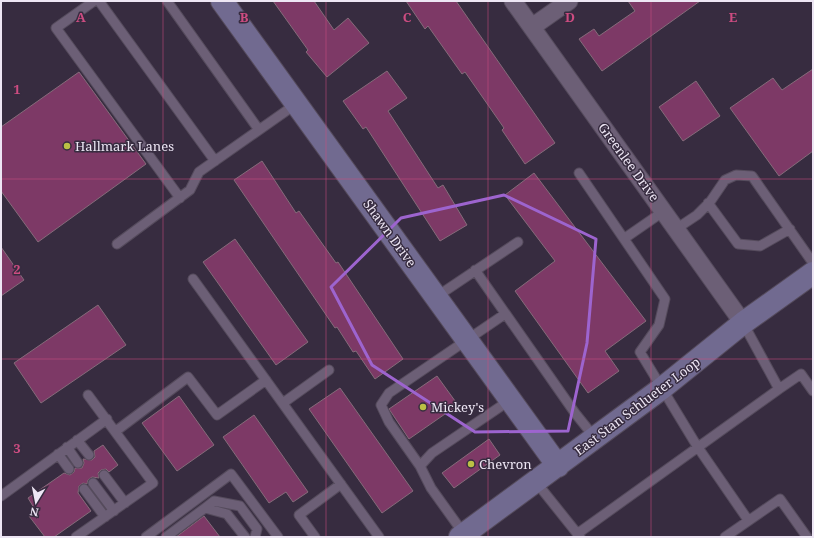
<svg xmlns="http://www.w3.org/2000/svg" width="814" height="538" viewBox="0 0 814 538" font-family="'Noto Serif',serif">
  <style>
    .building { fill: #7d3966; stroke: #856b7a }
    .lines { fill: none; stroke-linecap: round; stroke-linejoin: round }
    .lane-casing { stroke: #554b5c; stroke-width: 11 }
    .street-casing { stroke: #554b5c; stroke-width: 19 }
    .secondary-casing { stroke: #554b5c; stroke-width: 24 }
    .lane { stroke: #6c5f76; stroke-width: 9 }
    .street { stroke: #6c5f76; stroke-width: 17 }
    .secondary { stroke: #716a90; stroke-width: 22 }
    .marked { fill: none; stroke: #9d64cf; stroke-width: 3; stroke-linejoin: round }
    .grid { fill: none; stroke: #cd4c81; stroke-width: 1; stroke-opacity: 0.55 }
    .poi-dot { fill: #bbc045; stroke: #372c40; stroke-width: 1.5 }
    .labels { text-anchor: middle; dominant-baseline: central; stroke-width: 3; stroke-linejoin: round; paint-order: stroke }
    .poi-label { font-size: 13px; fill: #ede6f4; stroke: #372c40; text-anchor: start }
    .street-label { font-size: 13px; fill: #ede6f4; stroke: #372c40 }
    .grid-label { font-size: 13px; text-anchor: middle; font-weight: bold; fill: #cd4c81; stroke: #372c40; stroke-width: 3; stroke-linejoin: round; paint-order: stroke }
  </style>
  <rect width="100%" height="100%" fill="#372c40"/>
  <path class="building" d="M273 1H314L334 30 348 18 369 43 327 77 306 52 308 50Z
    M406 1H456L555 143 525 164 502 130 504 128 465 72 462 74 428 26 425 29Z
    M628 1H700L602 71 579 39 594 29 599 36 635 11Z
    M813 69V151L779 176 730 108 773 78 782 90Z
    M387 71 407 98 388 111 438 188 443 185 467 225 440 241 366 127 363 129 343 101Z
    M79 72 146 164 38 242 1 191V127Z
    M696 81 720 116 683 141 659 107Z
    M262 161 296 213 299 211 336 263 338 262 403 359 375 379 356 351 353 352 337 327 335 328 234 180Z
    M534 173 646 321 605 351 619 371 588 393 515 291 555 261 505 195Z
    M235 239 308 342 276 365 203 262Z
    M1 247 24 280 1 296Z
    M98 305 126 345 41 403 14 363Z
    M437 376 458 405 409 439 389 409Z
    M340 388 413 491 382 513 309 409Z
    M179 396 214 445 177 471 142 423Z
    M254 415 308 492 293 502 286 492 269 503 223 437Z
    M489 439 500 455 454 488 442 473Z
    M103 445 118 465 109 472 106 469 101 470 98 473 99 478 92 477 88 480 87 484 83 483 79 486 78 493 91 511 54 537H45L29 516 36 511 28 498 64 473 70 475 74 472 75 468H82L84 463 83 459 92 460 95 457 94 451Z
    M204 516 220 537H176Z"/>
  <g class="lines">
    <g class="lane-casing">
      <path id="lane" d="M94 1 56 28 180 198
        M99 1 215 161
        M167 1 259 130
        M579 173 665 299 659 325 640 352 697 446 748 520
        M708 203 738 244 760 246 790 229
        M676 229 697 215 710 202 725 180 736 175 752 176 813 263
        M625 238 664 211
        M117 244 190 190 199 172 296 104
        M475 270 575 413 595 438
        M193 279 379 537
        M436 297 518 242
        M779 389 801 374 813 391
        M283 403 329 370
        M116 431 188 377 217 415 266 380
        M77 440 89 455
        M67 447 78 463
        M58 454 69 469
        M420 466 389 422 381 405 389 393 505 314
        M104 475 125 503
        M536 482 580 537
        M93 483 114 511
        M84 489 105 517
        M1 496 107 419
        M205 508 214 501 240 506 257 529 255 537
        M464 534 431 488 420 466 432 453 510 400
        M577 534 779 389 743 323
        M76 537 153 483 88 395
        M146 537 231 474 278 537
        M166 537 205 508 227 514 245 537
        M315 537 299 515 341 484
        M725 537 780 499 807 537"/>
    </g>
    <g class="street-casing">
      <path id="street" d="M513 1 743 323
        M532 27 569 1"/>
    </g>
    <g class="secondary-casing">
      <path id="secondary" d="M222 1 558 466
        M460 537 661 389 743 323 813 273"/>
    </g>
    <use href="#lane" class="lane"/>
    <use href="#street" class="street"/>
    <use href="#secondary" class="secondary"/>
  </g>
  <path class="marked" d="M504 195 596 239 587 343 568 431 475 432 372 365 331 287 401 218Z"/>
  <path class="grid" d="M163 1V537M326 1V537M488 1V537M651 1V537M1 179H813M1 359H813"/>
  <g class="poi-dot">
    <circle cx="67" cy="146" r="4"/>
    <circle cx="423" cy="407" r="4"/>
    <circle cx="471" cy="464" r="4"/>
  </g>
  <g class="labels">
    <g class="poi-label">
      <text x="75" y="146">Hallmark Lanes</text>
      <text x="431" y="407">Mickey's</text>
      <text x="479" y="464">Chevron</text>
    </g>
    <g class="street-label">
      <text transform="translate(629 162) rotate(54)">Greenlee Drive</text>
      <text transform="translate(390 233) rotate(54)">Shawn Drive</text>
      <text transform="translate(637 406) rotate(-37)">East Stan Schlueter Loop</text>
    </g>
  </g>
  <g class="grid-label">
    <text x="81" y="22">A</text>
    <text x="244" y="22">B</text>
    <text x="407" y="22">C</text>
    <text x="570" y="22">D</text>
    <text x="733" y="22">E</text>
    <text x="17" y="94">1</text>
    <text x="17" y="274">2</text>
    <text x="17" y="453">3</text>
  </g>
  <rect width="814" height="538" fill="none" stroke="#ede6f4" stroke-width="4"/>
  <g transform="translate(36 502) rotate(190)" stroke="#372c40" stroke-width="3" paint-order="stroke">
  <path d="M0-3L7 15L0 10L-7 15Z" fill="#ede6f4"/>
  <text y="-6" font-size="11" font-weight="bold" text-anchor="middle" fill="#ede6f4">N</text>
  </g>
</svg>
